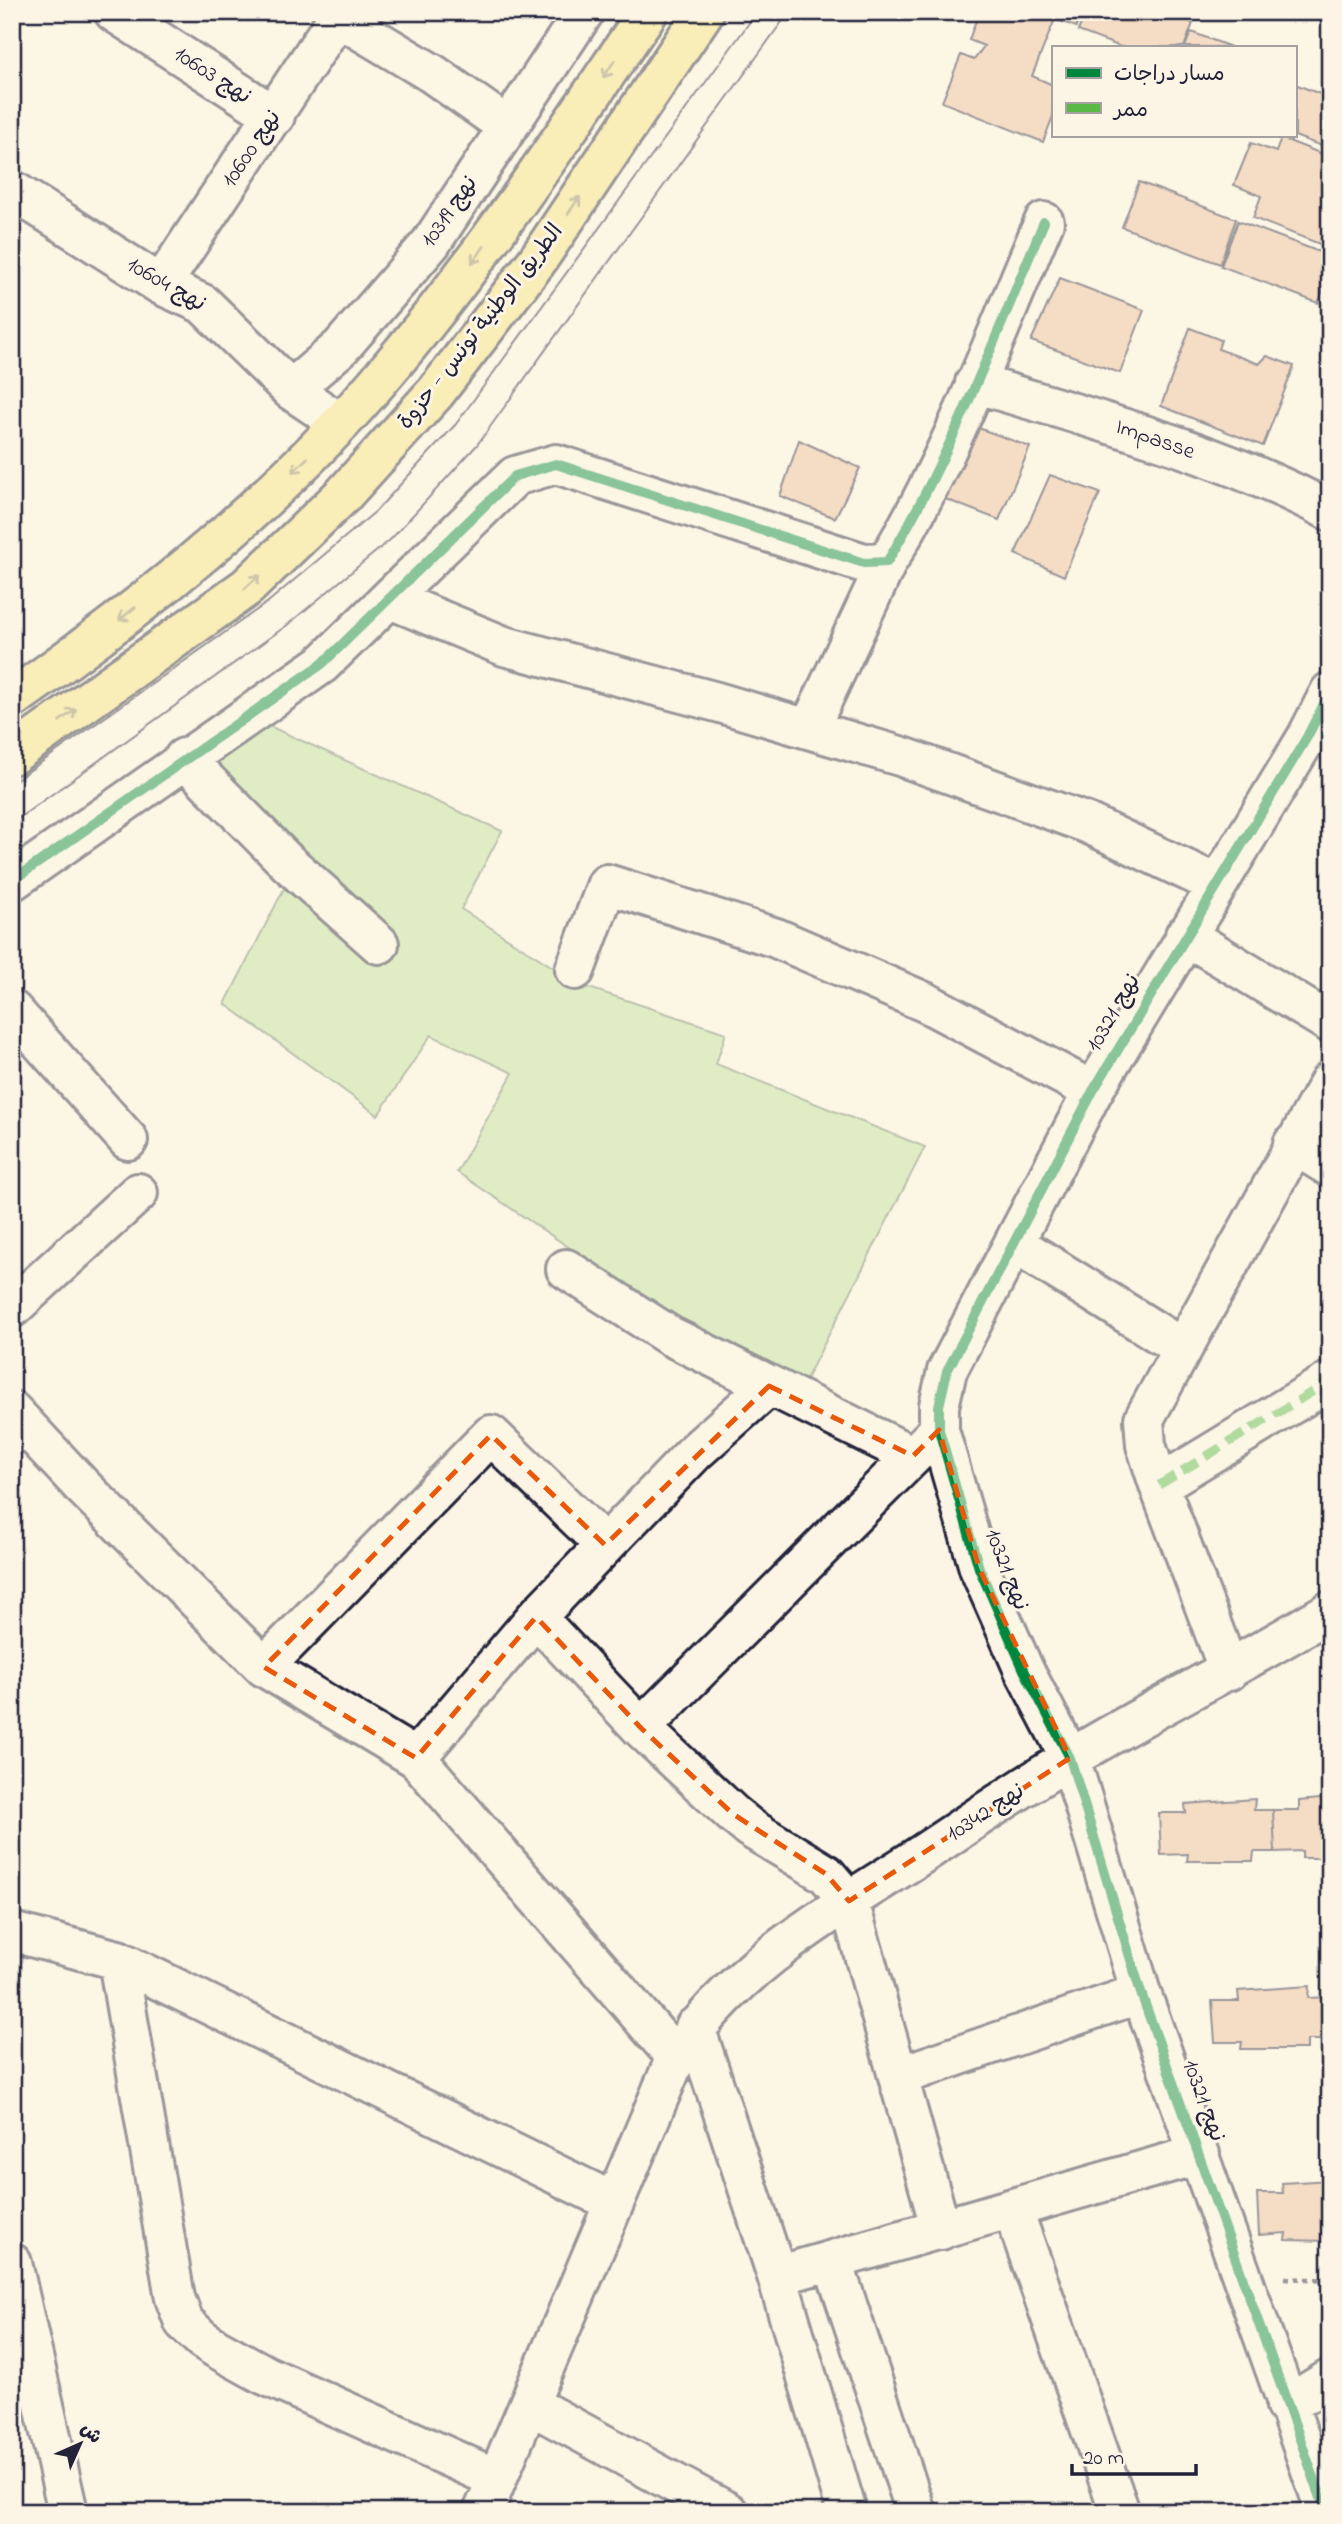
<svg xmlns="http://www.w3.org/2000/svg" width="1342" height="2524" viewBox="0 0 1342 2524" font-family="'Indie Flower','Playpen Sans Arabic',sans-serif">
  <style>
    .green { fill: #bfe29c; stroke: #70826c; stroke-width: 2 }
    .building { fill: #edbd9e; stroke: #22223b; stroke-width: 2 }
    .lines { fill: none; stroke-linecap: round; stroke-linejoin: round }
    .minor-casing { stroke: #22223b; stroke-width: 44 }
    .highway-casing { stroke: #22223b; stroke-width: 44 }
    .path { stroke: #22223b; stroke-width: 4.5; stroke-dasharray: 5 5; stroke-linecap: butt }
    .minor { stroke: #fcf5e5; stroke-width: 38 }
    .highway { stroke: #f5e382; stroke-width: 38 }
    .tram { stroke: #22223b; stroke-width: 2 }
    .quiet { stroke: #58b947; stroke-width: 9; stroke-dasharray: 18 9; stroke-linecap: butt }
    .cycleway-casing { stroke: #fcf5e5; stroke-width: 15 }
    .cycleway { stroke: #00873e; stroke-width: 10 }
    .oneway { stroke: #968c62 }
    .marked { fill: none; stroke: #e8590c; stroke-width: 5; stroke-dasharray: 14 9; stroke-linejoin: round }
    .labels { text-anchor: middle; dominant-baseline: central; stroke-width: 6; stroke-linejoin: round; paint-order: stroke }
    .street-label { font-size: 23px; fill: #22223b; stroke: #fcf5e5 }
  </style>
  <rect width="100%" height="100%" fill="#fcf5e5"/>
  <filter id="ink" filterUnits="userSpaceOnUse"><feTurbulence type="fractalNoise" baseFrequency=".0143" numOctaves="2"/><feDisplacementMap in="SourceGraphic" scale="14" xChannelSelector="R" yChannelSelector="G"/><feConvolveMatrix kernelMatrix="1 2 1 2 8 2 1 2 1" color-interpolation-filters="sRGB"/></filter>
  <g filter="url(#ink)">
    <path class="green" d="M269 726 502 831 461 909 583 986 726 1033 716 1064 925 1147 801 1389 677 1320 457 1172 513 1073 431 1035 378 1115 225 1004 289 879 182 784Z"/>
    <path class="building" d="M979 12H1082L1076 27 1055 19 1032 76 1053 85V116L1043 142 942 102 961 55 974 60 984 46 969 40Z
      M1086 12H1164L1193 23 1184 47H1121L1078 31Z
      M1191 32 1231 47H1185Z
      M1295 84 1330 98V149L1292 135H1295Z
      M1281 138 1330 157V248L1253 218 1261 196 1234 185 1251 143 1276 152Z
      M1139 182 1236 219 1220 264 1122 227Z
      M1238 221 1330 256V272L1318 303 1221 266Z
      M1060 278 1144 310 1120 373 1031 341Z
      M1190 328 1221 340 1218 349 1259 364 1267 356 1294 366 1263 446 1161 406Z
      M973 426 1030 447 999 520 945 499 963 459Z
      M799 440 860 468 835 518 780 496Z
      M1050 475 1100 493 1064 576 1015 554Z
      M1330 1798V1858H1302V1851L1275 1852 1273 1810H1299V1801Z
      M1255 1799 1254 1810H1273L1275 1852H1254L1253 1861H1187L1188 1854 1161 1855 1159 1813H1186L1185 1804Z
      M1309 1986 1308 1998 1327 1997 1329 2040H1307V2049H1241L1242 2042H1215L1212 2001H1239L1238 1991Z
      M1327 1997H1330V2040H1329Z
      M1330 2180V2241L1285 2240 1286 2233 1259 2235 1257 2193H1283L1282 2183Z"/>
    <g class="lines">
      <g class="minor-casing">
        <path id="minor" d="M114 12 275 116
          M338 17 433 74 508 127
          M12 190 161 285 203 304 291 390 340 423
          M161 285 341 12
          M975 383C1095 420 1219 452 1330 511
          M291 390 341 347 431 243 584 12
          M390 599 504 646 717 702 903 757 1087 823 1216 884
          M809 729 887 562
          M184 758 288 863 379 944
          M12 881 322 664 515 476 556 464 864 563 887 562C950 459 996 334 1044 222
          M1185 935 1330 1023
          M575 970 607 884 776 938 927 1003 1093 1091
          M12 1010 128 1140
          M1293 1144 1330 1167
          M1014 1243 1182 1348
          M566 1269 670 1336 913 1456 939 1430
          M12 1308 138 1193
          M12 1411 82 1486 264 1667 416 1758 676 2057
          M1159 1485 1330 1381
          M536 1617 641 1728 733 1814 750 1828 826 1874 849 1901 941 2230
          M264 1667 491 1435 605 1545
          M1229 1671 1159 1485 1146 1445 1144 1419 1330 1081
          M641 1728 913 1456
          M416 1758 536 1617 696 1451 769 1386
          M12 1932 118 1960 613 2202
          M118 1960 175 2298 184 2322 202 2339 216 2348 265 2375 497 2479
          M695 2027 777 2276 847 2512
          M899 2076 1141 1993
          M1013 2210 1120 2512
          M833 2262 916 2512
          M12 2263 68 2512
          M777 2276 1200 2154
          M529 2404 728 2512
          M1286 2406 1330 2379
          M483 2512 676 2057C731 1970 825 1916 910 1862 964 1827 1016 1790 1071 1758 1156 1707 1245 1663 1330 1611
          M1326 2512 1141 1993 1070 1758 1024 1670 979 1568 939 1430V1406L947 1371 1093 1091 1307 737 1330 692"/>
      </g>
      <g class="highway-casing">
        <path id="highway" d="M12 699C147 604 280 499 386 372 482 259 564 135 648 12
          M12 755 247 587 343 495 436 392 537 261 704 12"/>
      </g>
      <path class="path" d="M1285 2278 1330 2280"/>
      <use href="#minor" class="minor"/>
      <use href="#highway" class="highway"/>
      <path class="tram" d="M12 783 268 602 376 511 456 424 757 12
        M12 823 286 626 390 540 477 445 789 12"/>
      <path class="quiet" d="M1159 1485 1330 1381"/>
      <g class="cycleway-casing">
        <path id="cycleway" d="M12 881 322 664 515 476 556 464 864 563 887 562C950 459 996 334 1044 222
          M1326 2512 1141 1993 1070 1758 1024 1670 979 1568 939 1430V1406L947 1371 1093 1091 1307 737 1330 692"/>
      </g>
      <use href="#cycleway" class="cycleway"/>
    </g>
    <defs><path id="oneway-shaft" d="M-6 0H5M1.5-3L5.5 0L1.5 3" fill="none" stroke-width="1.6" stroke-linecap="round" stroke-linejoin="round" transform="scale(1.75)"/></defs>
    <g class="oneway">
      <use href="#oneway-shaft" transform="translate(609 69) rotate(124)"/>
      <use href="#oneway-shaft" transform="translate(574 205) rotate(-56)"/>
      <use href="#oneway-shaft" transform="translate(478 255) rotate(126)"/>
      <use href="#oneway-shaft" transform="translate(300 465) rotate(136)"/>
      <use href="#oneway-shaft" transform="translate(252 582) rotate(-42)"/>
      <use href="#oneway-shaft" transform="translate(127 614) rotate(141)"/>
      <use href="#oneway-shaft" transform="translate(68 715) rotate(-36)"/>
    </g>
  </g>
  <path d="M0 0H1342V2524H0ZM769 1386 913 1456 939 1430 979 1568 1070 1758 849 1901 826 1874 733 1814 641 1728 536 1617 416 1758 264 1667 491 1435 605 1545Z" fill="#fcf5e5" fill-opacity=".55" fill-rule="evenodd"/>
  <path class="marked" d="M769 1386 913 1456 939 1430 979 1568 1070 1758 849 1901 826 1874 733 1814 641 1728 536 1617 416 1758 264 1667 491 1435 605 1545Z"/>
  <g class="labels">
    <g class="street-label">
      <text transform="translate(212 76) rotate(33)">نهج 10603</text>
      <text transform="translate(252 149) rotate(-56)">نهج 10600</text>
      <text transform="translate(450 212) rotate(-55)">نهج 10319</text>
      <text transform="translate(166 285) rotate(30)">نهج 10604</text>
      <text transform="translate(481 327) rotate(-52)">الطريق الوطنية تونس - حزوة</text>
      <text transform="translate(1155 440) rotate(19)">Impasse</text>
      <text transform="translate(1114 1013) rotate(-60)">نهج 10321</text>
      <text transform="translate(1006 1570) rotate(69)">نهج 10321</text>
      <text transform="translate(986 1813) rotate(-33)">نهج 10342</text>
      <text transform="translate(1203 2101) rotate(70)">نهج 10321</text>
    </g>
  </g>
  <rect width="1342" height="2524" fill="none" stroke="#fcf5e5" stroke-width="42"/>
  <rect x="21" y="21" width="1300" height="2482" fill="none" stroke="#22223b" stroke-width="2.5" filter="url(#ink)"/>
  <rect x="1052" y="46" width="245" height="91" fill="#fcf5e5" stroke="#a5a1a1" stroke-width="2"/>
  <rect x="1066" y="68" width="35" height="10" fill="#00873e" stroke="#a5a1a1" stroke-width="2"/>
  <text x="1114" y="80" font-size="21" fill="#22223b">مسار دراجات</text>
  <rect x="1066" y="103" width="35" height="10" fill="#58b947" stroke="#a5a1a1" stroke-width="2"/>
  <text x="1114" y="116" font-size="21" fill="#22223b">ممر</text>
  <g transform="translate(80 2444) rotate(45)" stroke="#fcf5e5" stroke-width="5" paint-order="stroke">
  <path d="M0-5L12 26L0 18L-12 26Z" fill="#22223b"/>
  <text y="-10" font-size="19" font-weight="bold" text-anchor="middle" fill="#22223b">ش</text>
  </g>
  <path d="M1072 2464v10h124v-10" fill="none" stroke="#22223b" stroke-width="3.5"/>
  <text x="1083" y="2464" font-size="21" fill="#22223b" stroke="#fcf5e5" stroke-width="5" paint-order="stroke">20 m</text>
</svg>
